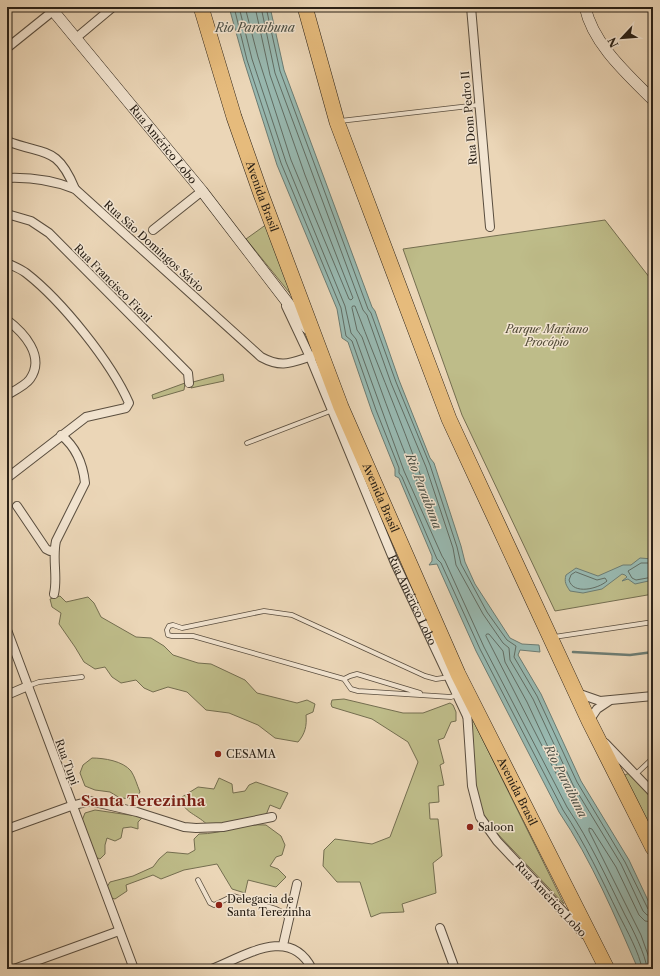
<svg xmlns="http://www.w3.org/2000/svg" width="660" height="976" viewBox="0 0 660 976" font-family="'Libre Caslon Text',serif">
  <style>
    .green { fill: #bebc89; stroke: #746e50 }
    .water { fill: #98b9b1; stroke: #6c7c73 }
    .lines { fill: none; stroke-linecap: round; stroke-linejoin: round }
    .shore { stroke: #616d64; stroke-width: 1 }
    .stream { stroke: #6c7c73; stroke-width: 2.5 }
    .lane-casing { stroke: #5a4e3f; stroke-width: 5.5 }
    .street-casing { stroke: #5a4e3f; stroke-width: 10 }
    .secondary-casing { stroke: #2a2117; stroke-width: 12 }
    .highway-casing { stroke: #2a2117; stroke-width: 16 }
    .lane { stroke: #f2e4d0; stroke-width: 4 }
    .street { stroke: #f2e4d0; stroke-width: 8 }
    .secondary { stroke: #f2e4d0; stroke-width: 11 }
    .highway { stroke: #e6bb7c; stroke-width: 15 }
    .poi-dot { fill: #8f2418; stroke: #f2e4d0; stroke-width: 1.5 }
    .labels { text-anchor: middle; dominant-baseline: central; stroke-width: 3; stroke-linejoin: round; paint-order: stroke }
    .street-label { font-size: 11px; fill: #2a2117; stroke: #f2e4d0 }
    .park-label { font-size: 11px; font-style: italic; fill: #4f4834; stroke: #f2e4d0 }
    .poi-label { font-size: 11px; fill: #2a2117; stroke: #f2e4d0; text-anchor: start }
    .water-label { font-size: 12px; font-style: italic; fill: #4b4f45; stroke: #f2e4d0 }
    .district-label { font-size: 15px; font-weight: bold; fill: #7a1f14; stroke: #f2e4d0 }
  </style>
  <rect width="100%" height="100%" fill="#ebd6b7"/>
  <filter id="stains"><feTurbulence type="fractalNoise" baseFrequency=".005" numOctaves="4"/><feColorMatrix values="0 0 0 0 .2 0 0 0 0 .09 0 0 0 0 .02 0 0 0 .5 -.17"/></filter>
  <radialGradient id="worn" r=".72"><stop offset=".6" stop-color="#630" stop-opacity="0"/><stop offset="1" stop-color="#630" stop-opacity=".3"/></radialGradient>
  <path class="green" d="M605 220 653 282V594L555 611 462 415 403 249Z
    M267 224 297 302 246 239Z
    M223 374 224 381 191 388 193 382Z
    M185 383 184 390 153 399 152 395Z
    M60 596 66 602 88 597 94 603 101 617 136 637 151 638 164 646 173 655 198 663 211 664 245 680 257 693 297 703 307 700 315 704 313 712 306 715C307 726 305 734 298 742L275 738 258 725 229 713 206 710 187 692 168 687 153 692 144 688 136 680 121 683 112 677 105 667 95 669 84 662 75 647 59 624 61 613 52 607 50 599Z
    M344 699 403 713H423L450 703 453 705 456 712V721L451 722 444 738 438 740 444 763 440 765 444 785 438 786 439 802 429 803 430 819H438L442 856 433 863 436 893 402 904 404 912 381 913 371 917 360 882H337L323 866 324 850 335 839 372 844 390 837 418 762 408 742 372 719 332 707 331 704 332 700Z
    M470 714 564 904 494 830 482 812 476 790Z
    M92 758C104 758 123 761 131 771 135 777 137 785 140 792L135 799 120 798 110 792 95 790 85 786 80 773 83 765Z
    M629 773 653 798V835L623 776Z
    M219 778 232 784 233 793 245 791 249 785 256 782 288 793 280 809 270 805 266 815C246 818 228 823 208 826 200 815 180 812 182 797L198 787 214 789Z
    M95 810 143 817 138 822V829L131 827 123 828 121 838 115 841 107 838 105 845V854L100 859 93 856 81 823 85 813Z
    M266 825 281 836 285 845 282 855 276 857 270 866 278 869 286 877 276 887 248 880 245 893 232 889 217 864 184 870 161 879 153 875 126 885 127 891 115 899 111 898 107 887 110 882 133 876 153 867 159 859 167 852 188 854 195 850 194 839 199 834C222 834 244 823 266 825Z"/>
  <path class="water" d="M229 7H270L284 70 372 307 375 311 399 380 430 458 434 463 461 546 465 562 475 584 510 638 522 644 539 645 540 652 520 650 518 655 541 694 581 781 629 860 653 911V969H638C615 916 592 861 559 812L476 651 437 564 429 565 432 561V556L399 478 395 476V469L372 412 348 342 342 338 337 309 277 165 244 61Z
    M640 558 653 559V580L635 584 628 579 622 581 627 577 625 575 622 574 602 589 583 593 570 591C566 585 564 582 566 575L576 568 598 576 623 565H631Z"/>
  <g class="lines">
    <path class="shore" d="M234 7 247 60 281 163 341 308 346 336 352 341 376 410 399 468V473L402 477 437 559 441 563 480 649 563 810C585 843 602 880 619 915 626 929 640 954 642 969
      M239 7 252 59 286 162 345 306 351 333 356 339 404 471 442 556 445 561 484 647 567 807C590 841 607 879 625 915 632 928 646 955 647 969
      M245 7 258 57 291 160 349 299 351 300 353 298 305 175 270 75 255 7
      M261 7 275 73 363 310 367 315 391 383 426 467 453 548 456 565 483 614 503 643 509 648 510 660 533 699 573 785 621 864 643 911 647 915 653 916
      M266 7 280 71 368 309 371 313 396 382 430 465 457 547 461 564 487 612 507 640 516 646 514 657 537 696 577 782 625 862 648 909 653 911
      M353 306H355C381 374 410 442 433 511L432 513 430 512C404 455 383 396 362 337L357 330 352 308Z
      M653 563H641L628 571 632 578 636 580 653 577
      M576 572 597 580 605 578 607 581C598 589 573 595 569 580L571 575Z
      M487 634H489L503 651 505 662 527 702 563 779 562 782 560 781 490 644 486 636Z
      M568 793 571 794 583 813 582 816 579 815 568 796Z
      M653 969 641 935 589 831V828L592 829 616 867 639 915 645 921 653 922"/>
    <path class="stream" d="M573 652 630 655 653 652"/>
    <g class="lane-casing">
      <path id="lane" d="M340 121 478 105
        M247 443 333 410
        M554 637 653 622
        M450 677 436 679 425 676 292 615 264 611 182 628 173 625 169 626 167 630 168 635 172 636H193L344 679 351 689 358 691 451 697 457 695
        M344 679 350 676 357 674 420 693
        M28 686 39 682 82 677
        M635 775 653 758
        M198 880 210 903 214 905 233 896 276 909 282 912 288 919"/>
    </g>
    <g class="street-casing">
      <g id="street">
        <path d="M471 7 490 227"/>
        <path d="M76 38 113 7"/>
        <path d="M7 48 53 11"/>
        <path d="M7 141C45 156 57 145 75 189"/>
        <path d="M7 178C32 177 52 180 75 189L261 357C283 369 292 362 315 355"/>
        <path d="M7 214 31 221 49 233 188 373 189 383"/>
        <path d="M153 230 202 191"/>
        <path d="M7 263C13 266 21 269 26 273 62 301 111 362 129 403L126 408 86 417 7 478"/>
        <path id="s1" d="M286 306 310 357 395 563 467 716"/>
        <path d="M7 320C23 332 46 356 30 379 26 385 14 391 7 395"/>
        <path d="M17 506 46 549 50 551 54 550"/>
        <path d="M54 594C58 577 52 559 56 541L85 483C83 464 76 447 61 435"/>
        <path d="M7 630 134 969"/>
        <path d="M577 693 600 701 653 696"/>
        <path d="M7 695 28 686"/>
        <path d="M467 711 472 786 480 817 497 841 584 934"/>
        <path d="M589 721 597 709 609 701"/>
        <path d="M605 743 653 793"/>
        <path d="M7 829 71 806 90 801 137 812 184 827 196 828 223 827 272 817"/>
        <path d="M440 928 455 969"/>
        <path d="M283 945 297 884"/>
        <path d="M14 969 119 931"/>
        <path d="M212 969C245 956 290 925 312 969"/>
      </g>
    </g>
    <g class="secondary-casing">
      <g id="secondary">
        <path id="s2" d="M50 7 202 191 307 328"/>
        <path d="M585 7C593 44 627 74 653 100"/>
      </g>
    </g>
    <g class="highway-casing">
      <g id="highway">
        <path id="s3" d="M201 7 234 117 261 194 341 407 458 674 607 969"/>
        <path d="M305 7 337 122 449 419 589 721 653 848"/>
      </g>
    </g>
    <use href="#lane" class="lane"/>
    <use href="#street" class="street"/>
    <use href="#secondary" class="secondary"/>
    <use href="#highway" class="highway"/>
  </g>
  <g class="poi-dot">
    <circle cx="218" cy="754" r="4"/>
    <circle cx="470" cy="827" r="4"/>
    <circle cx="219" cy="905" r="4"/>
  </g>
  <g class="labels">
    <g class="street-label">
      <text transform="translate(469 118) rotate(-95)">Rua Dom Pedro II</text>
      <text stroke="none"><textPath href="#s2" startOffset="178">Rua Américo Lobo</textPath></text>
      <text stroke="none"><textPath href="#s3" startOffset="199">Avenida Brasil</textPath></text>
      <text transform="translate(154 246) rotate(42)">Rua São Domingos Sávio</text>
      <text transform="translate(113 283) rotate(45)">Rua Francisco Fioni</text>
      <text stroke="none"><textPath href="#s3" startOffset="523">Avenida Brasil</textPath></text>
      <text stroke="none"><textPath href="#s1" startOffset="320">Rua Américo Lobo</textPath></text>
      <text transform="translate(67 762) rotate(70)">Rua Tupi</text>
      <text stroke="none"><textPath href="#s3" startOffset="847">Avenida Brasil</textPath></text>
      <text transform="translate(551 899) rotate(47)">Rua Américo Lobo</text>
    </g>
    <g class="park-label">
      <text x="547" y="329">Parque Mariano<tspan x="547" dy="13">Procópio</tspan></text>
    </g>
    <g class="poi-label">
      <text x="226" y="754">CESAMA</text>
      <text x="478" y="827">Saloon</text>
      <text x="227" y="899">Delegacia de<tspan x="227" dy="13">Santa Terezinha</tspan></text>
    </g>
    <g class="water-label">
      <text x="255" y="27">Rio Paraibuna</text>
      <text transform="translate(424 491) rotate(69)">Rio Paraibuna</text>
      <text transform="translate(566 781) rotate(63)">Rio Paraibuna</text>
    </g>
    <g class="district-label">
      <text x="143" y="800">Santa Terezinha</text>
    </g>
  </g>
  <rect width="660" height="976" fill="none" stroke="#ebd6b7" stroke-width="24"/>
  <rect x="8" y="8" width="644" height="960" fill="none" stroke="#2a2117" stroke-width="2"/>
  <rect x="12" y="12" width="636" height="952" fill="none" stroke="#2a2117"/>
  <g transform="translate(622 38) rotate(244)" stroke="#f2e4d0" stroke-width="3" paint-order="stroke">
  <path d="M0-3L7 15L0 10L-7 15Z" fill="#2a2117"/>
  <text y="-6" font-size="11" font-weight="bold" text-anchor="middle" fill="#2a2117">N</text>
  </g>
  <rect width="100%" height="100%" filter="url(#stains)"/>
  <rect width="100%" height="100%" fill="url(#worn)"/>
</svg>
